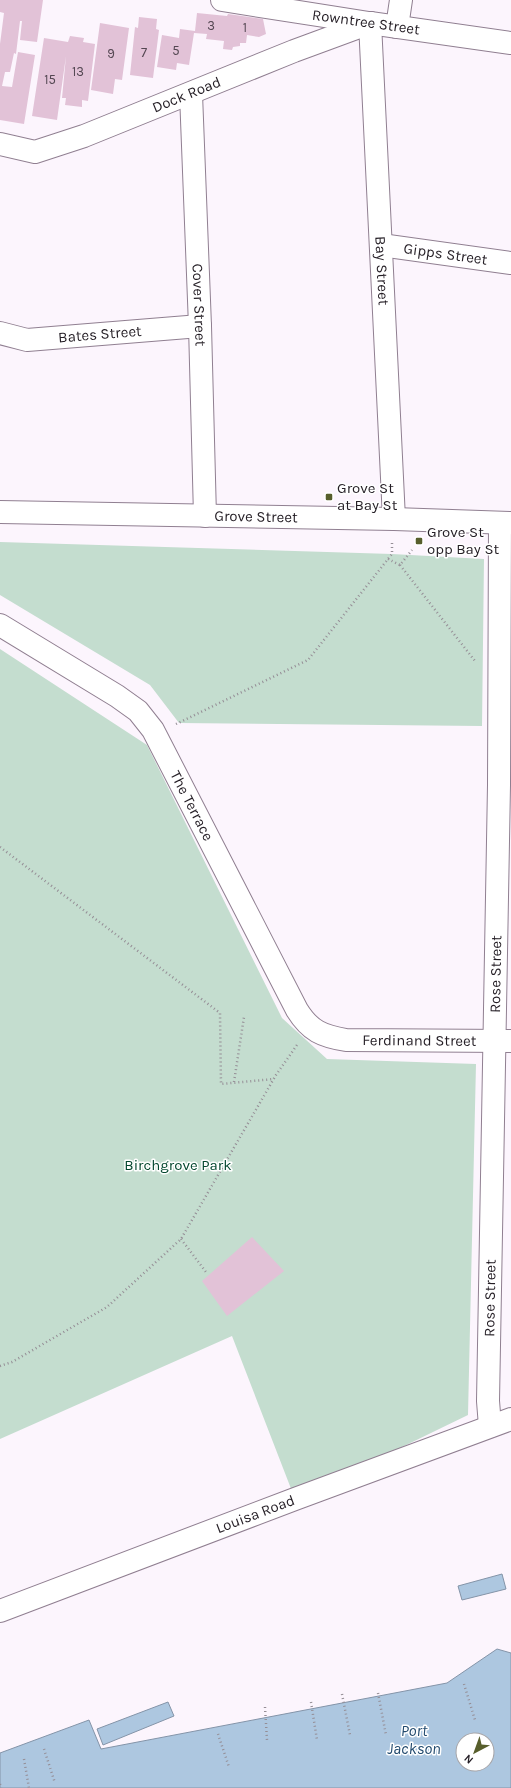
<svg xmlns="http://www.w3.org/2000/svg" width="511" height="1788" viewBox="0 0 511 1788" font-family="Karla,sans-serif">
  <style>
    .green { fill: #c4ddcf }
    .water { fill: #adc7e0; stroke: #8494a8; fill-rule: evenodd }
    .building { fill: #e2c2d7 }
    .lines { fill: none; stroke-linecap: round; stroke-linejoin: round }
    .minor-casing { stroke: #907f91; stroke-width: 24 }
    .tertiary-casing { stroke: #907f91; stroke-width: 24 }
    .path { stroke: #958e96; stroke-width: 2.5; stroke-dasharray: 1 3; stroke-linecap: butt }
    .minor { stroke: #fff; stroke-width: 22 }
    .tertiary { stroke: #fff; stroke-width: 22 }
    .poi-dot { fill: #575e2c; stroke: #fff; stroke-width: 1.5 }
    .labels { text-anchor: middle; dominant-baseline: central; stroke-width: 3; stroke-linejoin: round; paint-order: stroke }
    .number-label { font-size: 13px; fill: #544752 }
    .street-label { font-size: 15px; fill: #241e25; stroke: #fff }
    .poi-label { font-size: 15px; fill: #241e25; stroke: #fff; text-anchor: start }
    .park-label { font-size: 15px; fill: #03472e; stroke: #fff }
    .water-label { font-size: 16px; font-style: italic; fill: #224a6e; stroke: #fff }
  </style>
  <rect width="100%" height="100%" fill="#fcf5fd"/>
  <path class="green" d="M0 542 392 554 484 559 482 726 179 723 150 685 0 595Z
    M0 649 147 745 282 1018 327 1059 476 1064 468 1415 295 1499 232 1336 0 1439Z"/>
  <path class="water" d="M502 1574 506 1589 462 1600 458 1586Z
    M497 1649 511 1653V1788H0V1753L89 1720 101 1749 447 1683ZM463 1740H487V1764H463Z
    M168 1702 174 1716 103 1745 97 1729Z"/>
  <path class="building" d="M0 0H43L37 42 20 40 22 21H20L16 54 14 53 10 72H5L2 86 12 87 18 52 35 55 24 124 0 120V44L4 13 0 12Z
    M197 13 227 16 228 14 263 19 266 34 259 37 247 35 246 43H240V46L233 47 232 50 223 49 224 41 206 39 207 34 194 33 189 65 177 63 176 70 157 67 162 35 179 38 180 29 195 31Z
    M139 17 157 19 156 29 159 30 153 78 130 75 135 27 138 28Z
    M100 23 129 28 122 80 115 79 113 94 91 90Z
    M70 36 84 38 83 42 95 44 88 101 82 100V107L65 105 66 98H62L66 56 57 120 32 116 44 38 68 42Z
    M252 1237 284 1271 227 1316 202 1281Z"/>
  <g class="lines">
    <g class="minor-casing">
      <g id="minor">
        <path d="M222 0 369 23"/>
        <path id="s1" d="M370 23 394 519"/>
        <path d="M397 27 401 0"/>
        <path id="s2" d="M191 94 200 326 205 516"/>
        <path id="s3" d="M0 144 35 152 84 136 294 51 370 23"/>
        <path id="s4" d="M381 245 511 263"/>
        <path id="s5" d="M0 333 27 340 200 326"/>
        <path id="s6" d="M0 512 394 519 511 523"/>
        <path id="s7" d="M0 625 117 696 138 711 153 730 297 1010C310 1031 322 1036 346 1040L511 1041"/>
        <path id="s8" d="M490 1426 488 1401 499 785 500 523"/>
        <path id="s9" d="M0 1611 295 1499 511 1419"/>
      </g>
    </g>
    <g class="tertiary-casing">
      <path id="tertiary" d="M370 23 511 43"/>
    </g>
    <path class="path" d="M388 559 400 565 412 550
      M400 565 475 661
      M176 724 308 660 392 554V543
      M0 847 220 1013 221 1084 274 1079
      M234 1082 244 1017
      M181 1239 206 1272
      M0 1366 12 1362 107 1307 181 1239 276 1075 297 1045
      M464 1684 475 1720
      M378 1693 386 1735
      M342 1694 350 1735
      M311 1702 317 1740
      M265 1707 267 1740
      M218 1734 229 1767
      M44 1749 55 1783
      M24 1759 29 1788
      M0 1784 1 1788"/>
    <use href="#minor" class="minor"/>
    <use href="#tertiary" class="tertiary"/>
  </g>
  <g class="poi-dot">
    <rect x="325" y="493" width="8" height="8" rx="2"/>
    <rect x="415" y="537" width="8" height="8" rx="2"/>
  </g>
  <g class="labels">
    <g class="number-label">
      <text x="211" y="25">3</text>
      <text x="245" y="27">1</text>
      <text x="176" y="50">5</text>
      <text x="144" y="52">7</text>
      <text x="111" y="53">9</text>
      <text x="78" y="71">13</text>
      <text x="50" y="79">15</text>
    </g>
    <g class="street-label">
      <text transform="translate(366 22) rotate(8)">Rowntree Street</text>
      <text stroke="none"><textPath href="#s3" startOffset="198">Dock Road</textPath></text>
      <text stroke="none"><textPath href="#s4" startOffset="65">Gipps Street</textPath></text>
      <text stroke="none"><textPath href="#s1" startOffset="248">Bay Street</textPath></text>
      <text stroke="none"><textPath href="#s2" startOffset="211">Cover Street</textPath></text>
      <text stroke="none"><textPath href="#s5" startOffset="101">Bates Street</textPath></text>
      <text stroke="none"><textPath href="#s6" startOffset="256">Grove Street</textPath></text>
      <text stroke="none"><textPath href="#s7" startOffset="272">The Terrace</textPath></text>
      <text stroke="none"><textPath href="#s8" startOffset="452">Rose Street</textPath></text>
      <text stroke="none"><textPath href="#s7" startOffset="635">Ferdinand Street</textPath></text>
      <text stroke="none"><textPath href="#s8" startOffset="128">Rose Street</textPath></text>
      <text stroke="none"><textPath href="#s9" startOffset="273">Louisa Road</textPath></text>
    </g>
    <g class="poi-label">
      <text x="337" y="488">Grove St<tspan x="337" dy="17">at Bay St</tspan></text>
      <text x="427" y="532">Grove St<tspan x="427" dy="17">opp Bay St</tspan></text>
    </g>
    <g class="park-label">
      <text x="178" y="1165">Birchgrove Park</text>
    </g>
    <g class="water-label">
      <text x="414" y="1730">Port<tspan x="414" dy="18">Jackson</tspan></text>
    </g>
  </g>
  <g transform="translate(475 1752) rotate(221)"><circle r="19" fill="#ffffff" stroke="#a7a5a8"/>
  <path d="M0-3L7 15L0 10L-7 15Z" fill="#575e2c"/>
  <text y="-6" font-size="11" font-weight="bold" text-anchor="middle" fill="#241e25">N</text>
  </g>
</svg>
